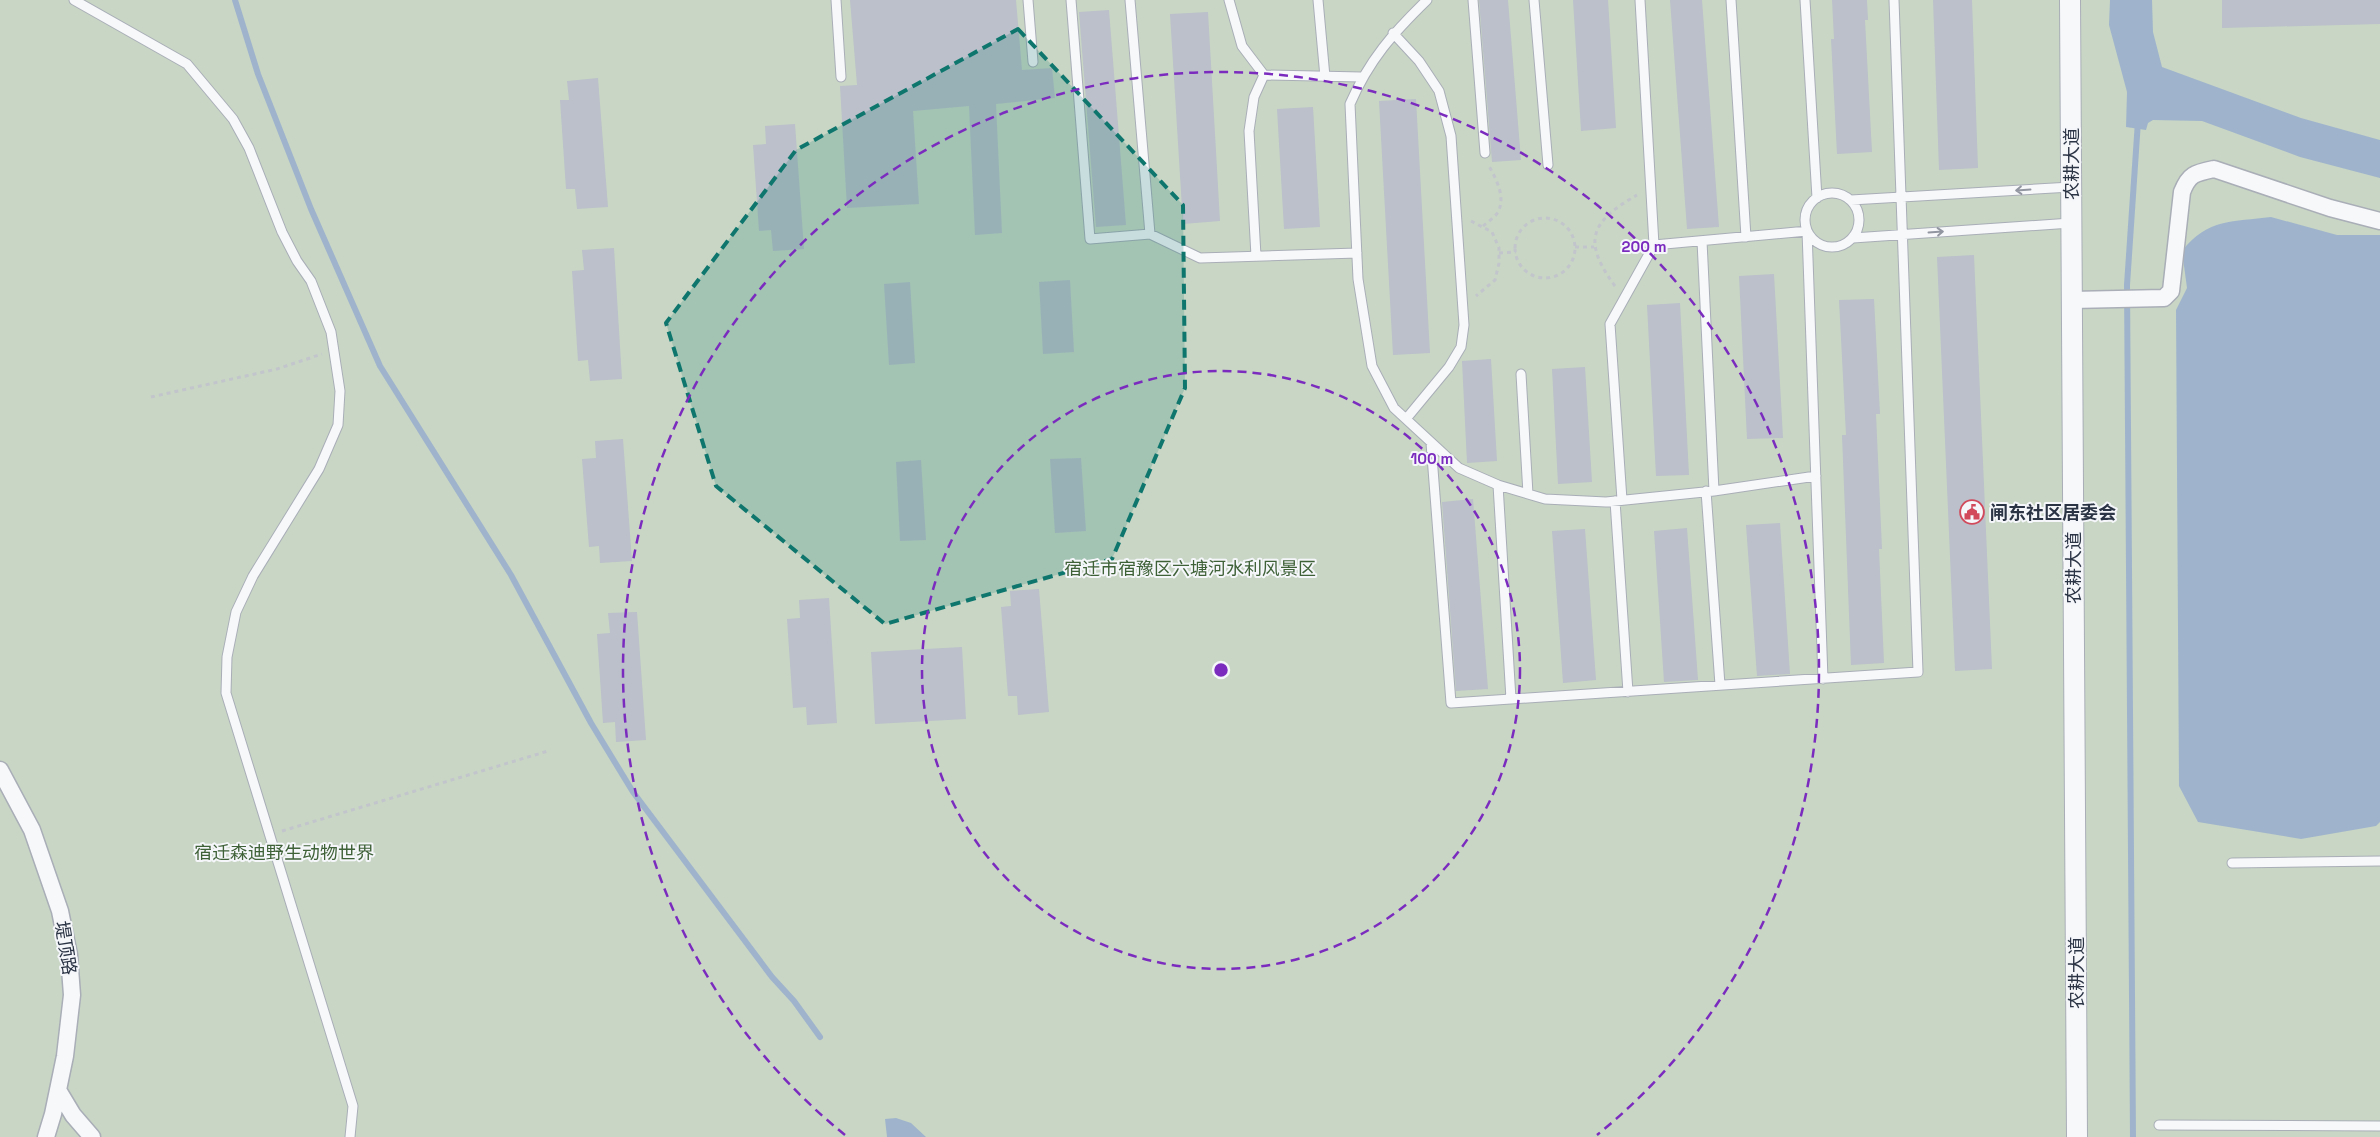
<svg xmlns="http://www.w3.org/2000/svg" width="2380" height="1137" viewBox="0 0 2380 1137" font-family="'Space Grotesk','Noto Sans SC',sans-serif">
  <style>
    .green { fill: #c9d6c5 }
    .water { fill: #9fb4cc }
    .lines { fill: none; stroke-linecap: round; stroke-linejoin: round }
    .stream { stroke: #9fb4cc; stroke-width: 6 }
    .building { fill: #bbc0ca }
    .service-casing { stroke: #a9aeb7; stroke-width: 11 }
    .minor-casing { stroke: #a9aeb7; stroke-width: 19 }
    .tertiary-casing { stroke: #a9aeb7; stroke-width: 22 }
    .path { stroke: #c2c5cb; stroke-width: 3; stroke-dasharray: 4 4; stroke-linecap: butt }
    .service { stroke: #f7f8fa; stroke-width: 9 }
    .minor { stroke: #f7f8fa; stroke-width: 16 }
    .tertiary { stroke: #f7f8fa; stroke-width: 20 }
    .oneway { stroke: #9196a0 }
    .marked { fill: #0f766e; fill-opacity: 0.2; stroke: #0f766e; stroke-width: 4; stroke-dasharray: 10 6; stroke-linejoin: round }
    .ring { fill: none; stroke: #7b2cbf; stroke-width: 2.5; stroke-dasharray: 9 6 }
    .labels { text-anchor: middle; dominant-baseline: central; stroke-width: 4; stroke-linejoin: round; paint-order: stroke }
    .street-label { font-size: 18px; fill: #2b3445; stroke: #f4f6f9 }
    .poi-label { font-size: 18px; font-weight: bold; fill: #2b3445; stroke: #f4f6f9; text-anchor: start }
    .park-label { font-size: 18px; fill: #3f6138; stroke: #f4f6f9 }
    .centre { fill: #7b2cbf; stroke: #f4f6f9; stroke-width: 2.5 }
    .ring-label { font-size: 15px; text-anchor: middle; font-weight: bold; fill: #7b2cbf; stroke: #f4f6f9; stroke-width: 4; stroke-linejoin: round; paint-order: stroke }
  </style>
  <rect width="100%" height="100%" fill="#e4e7ec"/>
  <path class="green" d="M0 0H2380V1137H0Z"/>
  <path class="water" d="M2110 0H2152L2153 32 2162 67 2301 118 2380 140V178L2300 157 2202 121 2153 120 2148 123 2146 130 2126 127 2127 92 2109 25Z
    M2271 217 2337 235H2380V822L2376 826 2301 839 2198 822 2179 786 2176 310 2187 288 2182 251C2208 218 2233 222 2271 217Z
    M896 1118 911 1123 926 1137H887L885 1119Z"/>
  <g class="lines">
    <path class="stream" d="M235 0 258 74 311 209 380 366 511 575 591 723 633 792 772 977 794 1001 820 1037
      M2133 1137 2127 285 2138 121"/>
  </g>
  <path class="building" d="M850 0H1016L1022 70 1052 68 1055 98 996 104 1002 233 975 235 969 106 913 111 919 204 847 208 840 86 857 85Z
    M1479 0H1508L1521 160 1492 162Z
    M1573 0H1608L1616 128 1581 131Z
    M1670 0H1702L1719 227 1687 229Z
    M1832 0H1867L1868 20H1865L1872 152 1837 154 1831 39H1834Z
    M1933 0H1972L1978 168 1939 170Z
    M2222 0H2380V24L2222 28Z
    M1109 10 1126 225 1096 227 1079 12Z
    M1208 12 1220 221 1183 224 1170 14Z
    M598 78 608 207 577 209 575 189H566L560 100H569L567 81Z
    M1416 99 1430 353 1393 355 1379 101Z
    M1313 107 1320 227 1284 229 1277 109Z
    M795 124 804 249 773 251 771 230 759 231 753 145 766 144 765 126Z
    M614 248 622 379 590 381 588 360 578 361 572 271 584 270 582 250Z
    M1974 255 1992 669 1955 671 1937 257Z
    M1774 274 1783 438 1747 439 1739 276Z
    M1070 280 1074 352 1043 354 1039 282Z
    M910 282 915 363 889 365 884 284Z
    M1874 299 1880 414H1876L1882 549H1879L1884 663 1851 665 1842 435H1846L1839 300Z
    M1680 303 1689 475 1656 476 1647 305Z
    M1491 359 1497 461 1467 463 1462 361Z
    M1585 367 1592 482 1558 484 1552 369Z
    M623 439 632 561 600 563 599 546 589 547 582 459 596 458 595 441Z
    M1081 458 1086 531 1055 533 1050 459Z
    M921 460 926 540 900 541 896 462Z
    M1473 499 1488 689 1456 691 1442 502Z
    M1780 523 1790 674 1757 676 1746 525Z
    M1687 528 1698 680 1664 682 1654 531Z
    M1585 529 1596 680 1563 683 1552 531Z
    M1039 589 1049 712 1018 715 1017 696H1008L1001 607 1011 606 1010 591Z
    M829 598 837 723 807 725 806 707 793 708 787 619 800 618 799 600Z
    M637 612 646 740 616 742 615 722 603 723 597 634 610 633 608 613Z
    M962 647 966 719 875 724 871 652Z"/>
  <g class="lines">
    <g class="service-casing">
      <path id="service" d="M74 0 187 64 233 119 249 148 282 232 297 261 311 281 331 332 340 391 338 425 319 469 253 576 236 612 227 657 226 693 353 1106 350 1137
        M836 0 841 77
        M1028 0 1033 62
        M1071 0 1090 239 1150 234 1200 258 1357 253
        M1130 0 1150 234
        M1229 0 1242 46 1264 75 1361 77
        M1318 0 1325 77
        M1427 0C1393 33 1369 60 1350 104L1358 279 1372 366 1394 408 1459 468 1498 485 1545 499 1606 502 1714 491 1816 476
        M1473 0 1485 153
        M1534 0 1548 165
        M1731 0 1746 237
        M1805 0 1817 198
        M1393 33 1419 61 1439 91 1451 136 1464 325 1461 347 1449 367 1406 419
        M1805 220a27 27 0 1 1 54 0a27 27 0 1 1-54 0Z
        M1851 200 2071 187
        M1853 238 2071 223
        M1702 241 1714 491
        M1654 245 1807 231 1823 679
        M1256 256 1249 131 1254 97 1264 75
        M1521 374 1528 494
        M1431 443 1451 703 1918 672 1894 0
        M1498 485 1511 699
        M1706 491 1720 685
        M1622 500 1610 324 1654 245 1640 0
        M1615 501 1628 692
        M2232 863 2380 861
        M2159 1125 2380 1126"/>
    </g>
    <g class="minor-casing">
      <path id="minor" d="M2072 300 2164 298 2171 291 2182 192C2189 174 2195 173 2214 169L2330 208 2380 221
        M0 770 32 830 60 911 69 955 72 995 65 1056 53 1114 46 1137
        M58 1090 73 1115 92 1137"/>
    </g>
    <g class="tertiary-casing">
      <path id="tertiary" d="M2070 0 2077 1137"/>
    </g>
    <path class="path" d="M1515 248a30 30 0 1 1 60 0a30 30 0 1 1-60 0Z
      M1471 221 1492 232 1499 248V263L1495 280 1476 296
      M1483 226C1488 222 1495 217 1498 212 1506 197 1496 179 1489 166
      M1575 247H1594
      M1499 253 1516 252
      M1615 286C1582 241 1590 222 1637 195
      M151 397 277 369 322 354
      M282 831 548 751"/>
    <use href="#service" class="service"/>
    <use href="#minor" class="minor"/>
    <use href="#tertiary" class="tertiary"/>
  </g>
  <defs><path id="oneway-shaft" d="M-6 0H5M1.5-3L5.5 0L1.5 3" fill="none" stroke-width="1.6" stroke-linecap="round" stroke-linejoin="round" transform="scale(1.25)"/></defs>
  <g class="oneway">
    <use href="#oneway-shaft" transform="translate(2023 190) rotate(176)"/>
    <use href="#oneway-shaft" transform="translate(1936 232) rotate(-4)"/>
  </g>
  <path class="marked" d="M1018 29 1183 205 1185 388 1112 559 885 624 716 486 666 323 796 150Z"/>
  <g class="ring">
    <circle cx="1221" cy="670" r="299"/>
    <path d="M845 1135A598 598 0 1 1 1597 1135"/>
  </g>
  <defs>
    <g id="civic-ring" transform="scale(1.25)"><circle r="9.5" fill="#f4f6f9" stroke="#d1495b" stroke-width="1.5"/><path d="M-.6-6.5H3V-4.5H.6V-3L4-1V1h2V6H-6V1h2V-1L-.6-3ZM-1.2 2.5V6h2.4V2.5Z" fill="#d1495b"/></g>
  </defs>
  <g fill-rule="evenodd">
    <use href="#civic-ring" x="1972" y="512"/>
  </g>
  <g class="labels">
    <g class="street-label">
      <text transform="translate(2071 164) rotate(-90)">农耕大道</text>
      <text transform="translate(2073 568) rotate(-90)">农耕大道</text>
      <text transform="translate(66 948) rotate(81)">堤顶路</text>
      <text transform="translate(2076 973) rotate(-90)">农耕大道</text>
    </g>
    <g class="poi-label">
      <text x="1990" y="512">闸东社区居委会</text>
    </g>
    <g class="park-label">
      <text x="1190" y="568">宿迁市宿豫区六塘河水利风景区</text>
      <text x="284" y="852">宿迁森迪野生动物世界</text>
    </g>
  </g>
  <circle cx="1221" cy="670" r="8" class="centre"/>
  <g class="ring-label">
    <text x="1644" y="252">200 m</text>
    <text x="1432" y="464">100 m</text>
  </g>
</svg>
